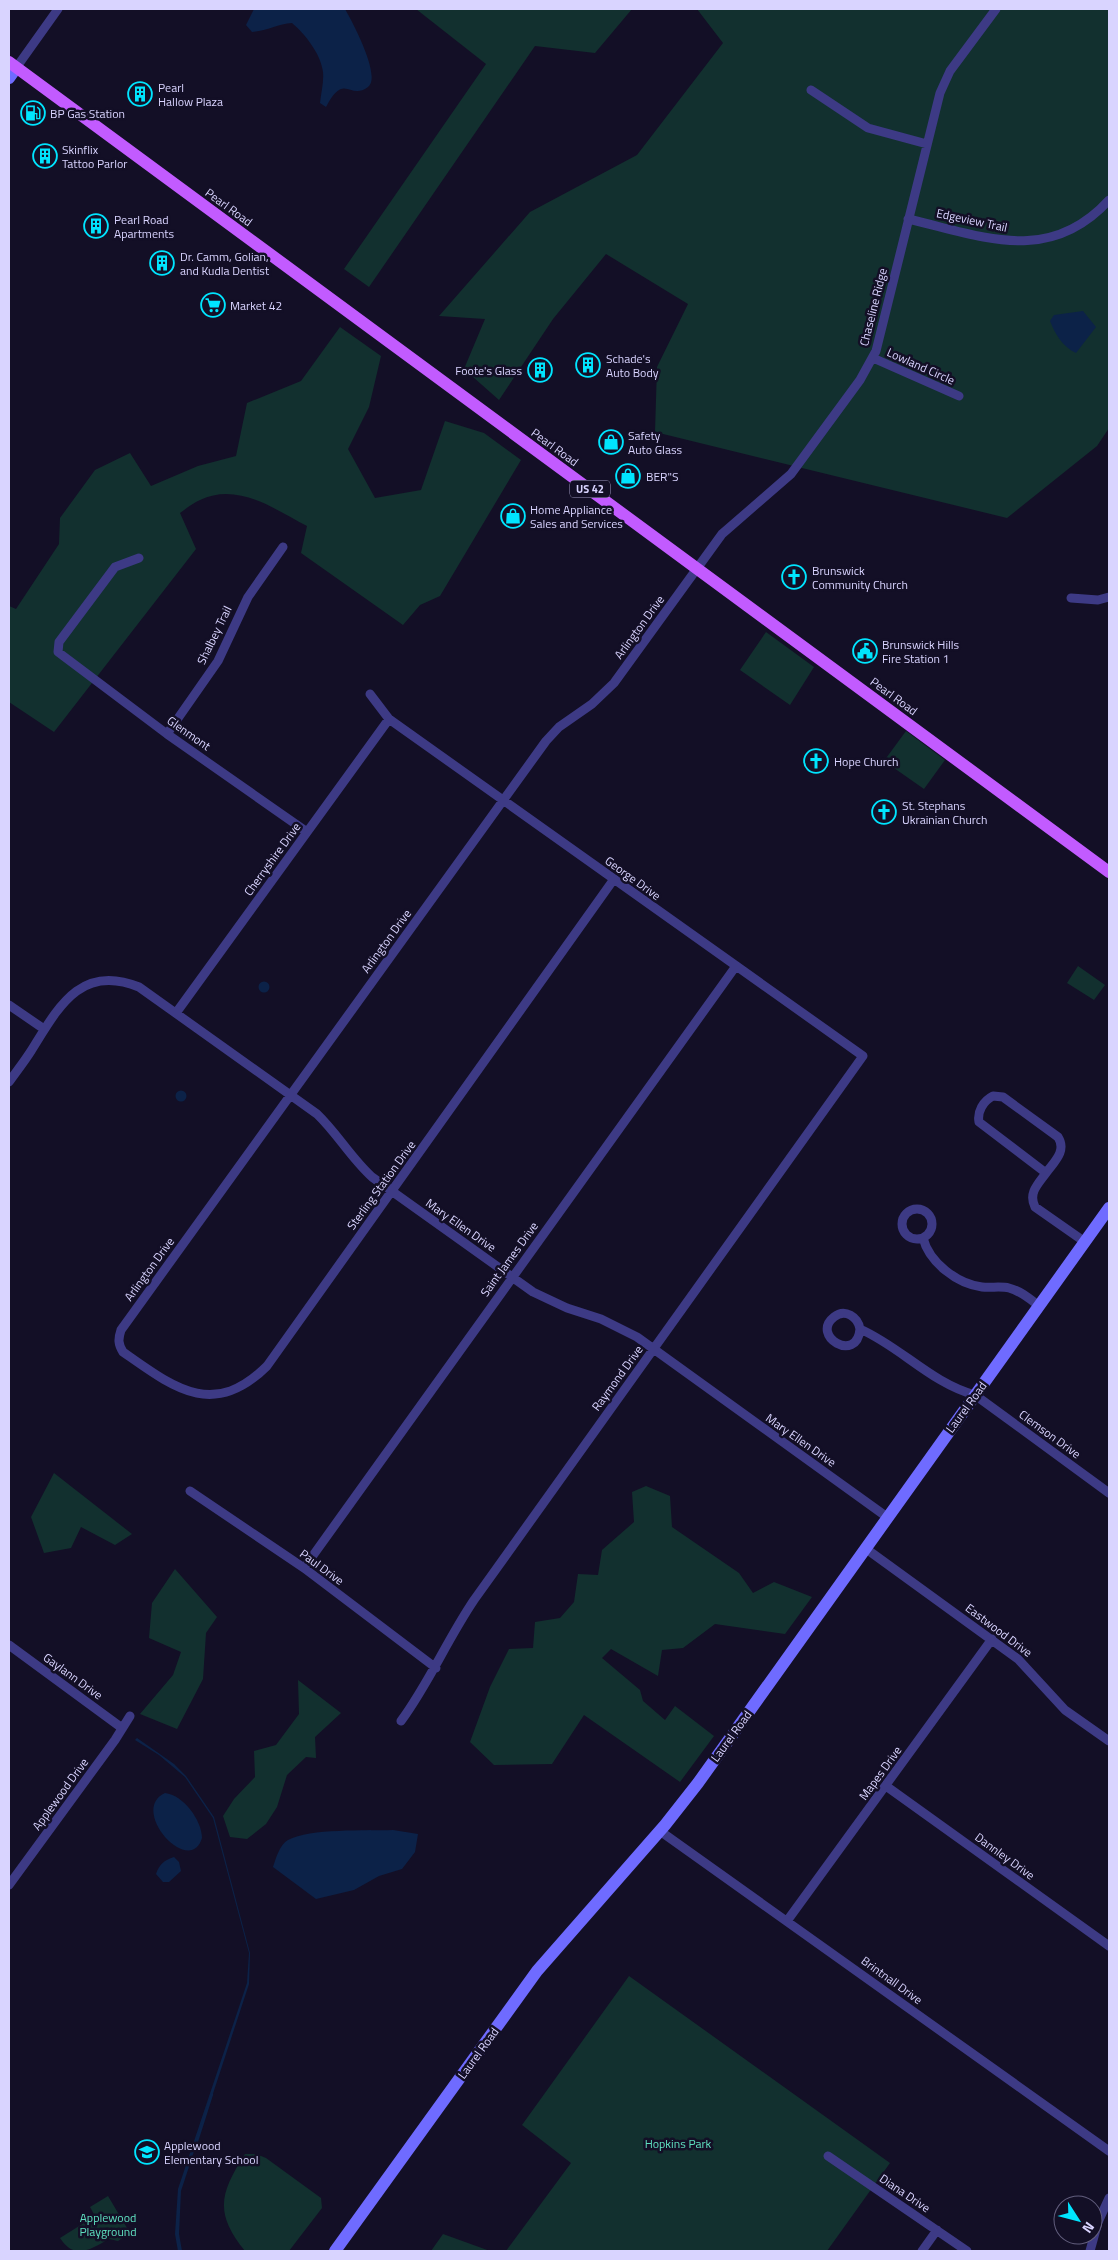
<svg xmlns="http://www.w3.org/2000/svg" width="1118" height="2260" viewBox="0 0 1118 2260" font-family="'Titillium Web',sans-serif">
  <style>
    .green { fill: #12302f }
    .water { fill: #0c2248 }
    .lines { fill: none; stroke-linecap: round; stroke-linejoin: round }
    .stream { stroke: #0c2248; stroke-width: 2.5 }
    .street { stroke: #3d3a85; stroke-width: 9 }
    .secondary { stroke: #6f6bff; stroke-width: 12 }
    .primary { stroke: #c25bff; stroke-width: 12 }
    .labels { text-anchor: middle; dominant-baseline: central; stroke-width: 5; stroke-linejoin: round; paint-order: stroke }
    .shield { fill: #130f26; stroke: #9e99be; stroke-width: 1 }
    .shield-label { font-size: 11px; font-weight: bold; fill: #d9d4ff }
    .poi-label { font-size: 12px; fill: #d9d4ff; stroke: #130f26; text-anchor: start }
    .street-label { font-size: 12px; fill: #d9d4ff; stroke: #130f26 }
    .park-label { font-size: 12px; fill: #5fe0c0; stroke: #130f26 }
  </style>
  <rect width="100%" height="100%" fill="#130f26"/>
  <path class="green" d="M416 9H632L595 53 535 46 369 287 344 269 486 64Z
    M697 9H1109V428L1097 446 1007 518 655 432 657 367 688 304 606 254 553 319 499 400 464 369 485 319 439 316 530 212 637 155 723 43Z
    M340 327 381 356 369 407 348 449 375 498 421 490 445 421 484 433 521 460 440 596 420 605 403 625 301 553 307 526C274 509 238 482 200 500 193 503 187 508 180 513L196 549 54 732 9 702V606L16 609 59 544 60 518 95 470 130 453 151 486 198 466 236 456 247 403 301 381Z
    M766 632 814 667 790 705 740 670Z
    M906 731 945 760 924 789 884 761Z
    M1078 966 1105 985 1094 1000 1067 983Z
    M54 1473 132 1534 115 1545 81 1527 71 1548 44 1553 31 1517Z
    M646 1486 670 1496 672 1527 739 1573 753 1593 774 1582 812 1597 785 1634 715 1624 683 1648 662 1650 658 1676 611 1649 602 1658 640 1690 643 1701 665 1720 675 1706 714 1736 680 1782 584 1715 552 1764 494 1765 470 1742 490 1687 509 1649 533 1648 535 1622 560 1618 574 1602 578 1574 598 1575 602 1550 634 1522 632 1492Z
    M175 1569 217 1617 206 1633 203 1679 177 1729 140 1714 173 1675 181 1652 149 1638 152 1603Z
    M298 1680 341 1713 315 1737 316 1758 306 1757 287 1775 277 1807 266 1824 247 1839 230 1837 223 1816 234 1799 255 1777 254 1751 276 1745 299 1714Z
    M629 1976 890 2163 827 2251H506L571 2163 522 2125Z
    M245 2154H256L266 2158 321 2198 322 2208 289 2251H245C214 2213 220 2193 245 2154Z
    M108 2196 130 2233 118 2241 109 2239C90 2250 74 2260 60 2238L95 2216 90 2207Z
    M443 2234 490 2251H431Z"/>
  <path class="water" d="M254 9H345C352 21 382 77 368 87 349 101 345 71 326 107L320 103C321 93 324 82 323 72 321 54 305 34 292 23 278 24 266 31 252 32L246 25Z
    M1083 311 1096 327 1076 353C1063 347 1055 334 1050 321L1054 315Z
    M258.5 987a5.5 5.5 0 1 1 11 0a5.5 5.5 0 1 1-11 0Z
    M175.5 1096a5.5 5.5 0 1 1 11 0a5.5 5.5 0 1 1-11 0Z
    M137 1738 174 1764 186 1776 214 1817 250 1953 249 1984 181 2191 179 2234 182 2251H178L175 2234 178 2189 247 1983 249 1953 213 1818 185 1777 159 1755 135 1740Z
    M165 1793C183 1795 202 1820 202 1838 190 1878 128 1810 165 1793Z
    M393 1830 418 1834 415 1852 402 1869 379 1876 354 1890 316 1899 273 1867C276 1858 280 1844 288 1840 310 1828 366 1831 393 1830Z
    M174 1857 179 1862 181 1871 169 1882H163L156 1874C159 1865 164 1860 174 1857Z"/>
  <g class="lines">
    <path class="stream" d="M197 2141 212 2094"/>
    <path class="street" d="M16 68 58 9
      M811 90 868 128 927 144
      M908 219C982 236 1049 266 1109 200
      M873 358 959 396
      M139 558 115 567 59 642 58 652 167 734 307 832
      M1071 598 1098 600 1109 597
      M370 694 389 719 863 1056 474 1600C447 1640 429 1683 401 1721
      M167 734 218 661 248 597 283 547
      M614 879 267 1366C213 1420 173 1387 123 1352 118 1344 118 1339 121 1330L546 741 559 727 592 704 614 683 722 534 791 474 860 380 876 351 940 93 950 71 996 9
      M9 1005 44 1029
      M176 1013 389 719
      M9 1082C16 1072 24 1062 31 1051 58 1008 80 963 139 987L317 1114C337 1133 351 1158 372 1177L533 1292 567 1308 601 1319 637 1337 887 1517
      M993 1096 1003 1097 1058 1137C1067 1151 1054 1162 1046 1173L979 1122C977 1112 983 1101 993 1096Z
      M1046 1173C1038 1184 1028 1193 1035 1207L1085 1242
      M902 1224a15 15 0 1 1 30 0a15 15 0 1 1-30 0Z
      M923 1238C929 1262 957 1284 982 1287 991 1288 1001 1286 1009 1288 1021 1291 1030 1299 1039 1306
      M860 1329C857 1364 810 1336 834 1317 845 1308 858 1317 860 1329 901 1347 931 1383 975 1395L1109 1493
      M190 1491 304 1568 436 1668
      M865 1548 1018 1659 1065 1710 1109 1741
      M304 1568 736 966
      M9 1645 122 1728
      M886 1786 1109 1946
      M660 1831 1109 2151
      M9 1885 115 1740 130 1716
      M787 1921 992 1639
      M828 2156 967 2251
      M922 2251 937 2230
      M1090 2251 1098 2222 1109 2198"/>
    <path class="secondary" d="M9 78 16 68
      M335 2251 537 1971 665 1825 698 1783 1109 1208"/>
    <path class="primary" d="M9 62 1109 872"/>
  </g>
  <defs>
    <g id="building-ring" transform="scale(1.25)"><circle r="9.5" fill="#130f26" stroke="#00e5ff" stroke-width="1.5"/><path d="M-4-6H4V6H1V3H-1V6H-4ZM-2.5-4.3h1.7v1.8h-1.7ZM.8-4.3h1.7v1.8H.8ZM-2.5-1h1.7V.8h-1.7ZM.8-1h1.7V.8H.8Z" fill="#00e5ff"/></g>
    <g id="fuel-ring" transform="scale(1.25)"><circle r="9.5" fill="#130f26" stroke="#00e5ff" stroke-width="1.5"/><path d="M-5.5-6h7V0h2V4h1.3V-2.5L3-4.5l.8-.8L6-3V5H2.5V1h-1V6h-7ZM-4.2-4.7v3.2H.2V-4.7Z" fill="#00e5ff"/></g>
    <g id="supermarket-ring" transform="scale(1.25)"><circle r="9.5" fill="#130f26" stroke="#00e5ff" stroke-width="1.5"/><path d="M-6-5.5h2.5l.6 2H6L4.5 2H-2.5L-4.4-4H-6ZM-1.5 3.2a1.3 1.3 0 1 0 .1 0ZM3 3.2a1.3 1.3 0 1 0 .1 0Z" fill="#00e5ff"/></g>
    <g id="shop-ring" transform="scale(1.25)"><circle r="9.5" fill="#130f26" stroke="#00e5ff" stroke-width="1.5"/><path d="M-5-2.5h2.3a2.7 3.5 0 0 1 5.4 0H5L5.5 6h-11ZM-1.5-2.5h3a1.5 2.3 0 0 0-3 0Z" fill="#00e5ff"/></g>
    <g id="church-ring" transform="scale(1.25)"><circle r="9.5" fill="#130f26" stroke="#00e5ff" stroke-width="1.5"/><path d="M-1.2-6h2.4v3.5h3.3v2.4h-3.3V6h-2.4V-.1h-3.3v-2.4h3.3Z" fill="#00e5ff"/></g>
    <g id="civic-ring" transform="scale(1.25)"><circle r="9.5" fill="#130f26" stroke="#00e5ff" stroke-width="1.5"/><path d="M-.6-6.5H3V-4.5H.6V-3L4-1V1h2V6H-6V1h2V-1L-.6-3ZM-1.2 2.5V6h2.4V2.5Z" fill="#00e5ff"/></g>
    <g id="school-ring" transform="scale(1.25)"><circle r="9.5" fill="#130f26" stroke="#00e5ff" stroke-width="1.5"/><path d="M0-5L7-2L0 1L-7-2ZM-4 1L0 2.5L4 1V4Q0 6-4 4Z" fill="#00e5ff"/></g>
  </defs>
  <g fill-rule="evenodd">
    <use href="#building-ring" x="140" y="94"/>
    <use href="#fuel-ring" x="33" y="113"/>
    <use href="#building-ring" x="45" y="156"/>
    <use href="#building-ring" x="96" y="226"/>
    <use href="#building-ring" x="162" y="263"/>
    <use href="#supermarket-ring" x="213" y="305"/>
    <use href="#building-ring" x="588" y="365"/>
    <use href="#building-ring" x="540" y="370"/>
    <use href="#shop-ring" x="611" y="442"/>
    <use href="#shop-ring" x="628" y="476"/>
    <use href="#shop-ring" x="513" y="516"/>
    <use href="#church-ring" x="794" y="577"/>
    <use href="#civic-ring" x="865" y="651"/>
    <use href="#church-ring" x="816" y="761"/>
    <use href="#church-ring" x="884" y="812"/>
    <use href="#school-ring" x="147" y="2152"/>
  </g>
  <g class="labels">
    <rect class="shield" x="570" y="480.5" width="40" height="17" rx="4"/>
    <g class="shield-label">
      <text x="590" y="489">US 42</text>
    </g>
    <g class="poi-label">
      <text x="158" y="87">Pearl<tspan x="158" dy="14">Hallow Plaza</tspan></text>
      <text x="50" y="113">BP Gas Station</text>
      <text x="62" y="149">Skinflix<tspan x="62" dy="14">Tattoo Parlor</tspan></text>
      <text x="114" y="219">Pearl Road<tspan x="114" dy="14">Apartments</tspan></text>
      <text x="180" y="256">Dr. Camm, Golian,<tspan x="180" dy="14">and Kudla Dentist</tspan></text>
      <text x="230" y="305">Market 42</text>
      <text x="606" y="358">Schade's<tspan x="606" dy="14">Auto Body</tspan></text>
      <text x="522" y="370" text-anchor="end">Foote's Glass</text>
      <text x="628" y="435">Safety<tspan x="628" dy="14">Auto Glass</tspan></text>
      <text x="646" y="476">BER"S</text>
      <text x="530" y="509">Home Appliance<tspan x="530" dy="14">Sales and Services</tspan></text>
      <text x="812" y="570">Brunswick<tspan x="812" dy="14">Community Church</tspan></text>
      <text x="882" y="644">Brunswick Hills<tspan x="882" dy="14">Fire Station 1</tspan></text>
      <text x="834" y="761">Hope Church</text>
      <text x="902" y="805">St. Stephans<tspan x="902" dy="14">Ukrainian Church</tspan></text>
      <text x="164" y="2145">Applewood<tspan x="164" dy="14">Elementary School</tspan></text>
    </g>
    <g class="street-label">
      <text transform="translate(229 207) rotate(36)">Pearl Road</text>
      <text transform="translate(972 220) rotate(12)">Edgeview Trail</text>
      <text transform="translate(873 307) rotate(-76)">Chaseline Ridge</text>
      <text transform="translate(921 366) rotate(24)">Lowland Circle</text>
      <text transform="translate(555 447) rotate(36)">Pearl Road</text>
      <text transform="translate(639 627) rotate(-54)">Arlington Drive</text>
      <text transform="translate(214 635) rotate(-64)">Shalbey Trail</text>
      <text transform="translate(894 696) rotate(36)">Pearl Road</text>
      <text transform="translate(189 733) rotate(35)">Glenmont</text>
      <text transform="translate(272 859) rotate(-54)">Cherryshire Drive</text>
      <text transform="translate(633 878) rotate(36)">George Drive</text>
      <text transform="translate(386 941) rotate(-54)">Arlington Drive</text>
      <text transform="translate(381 1185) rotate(-54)">Sterling Station Drive</text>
      <text transform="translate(461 1225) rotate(35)">Mary Ellen Drive</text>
      <text transform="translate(509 1259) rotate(-54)">Saint James Drive</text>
      <text transform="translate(149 1269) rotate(-54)">Arlington Drive</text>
      <text transform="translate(617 1378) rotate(-54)">Raymond Drive</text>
      <text transform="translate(966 1407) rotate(-54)">Laurel Road</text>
      <text transform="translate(1050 1434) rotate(36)">Clemson Drive</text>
      <text transform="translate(801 1440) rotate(35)">Mary Ellen Drive</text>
      <text transform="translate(322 1567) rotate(36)">Paul Drive</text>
      <text transform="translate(999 1630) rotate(37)">Eastwood Drive</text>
      <text transform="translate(73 1676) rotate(36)">Gaylann Drive</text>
      <text transform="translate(731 1736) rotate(-54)">Laurel Road</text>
      <text transform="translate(880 1773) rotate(-54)">Mapes Drive</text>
      <text transform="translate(60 1794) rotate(-54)">Applewood Drive</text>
      <text transform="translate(1005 1856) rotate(36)">Dannley Drive</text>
      <text transform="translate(892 1980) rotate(36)">Brintnall Drive</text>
      <text transform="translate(478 2053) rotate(-54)">Laurel Road</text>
      <text transform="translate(905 2193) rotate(34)">Diana Drive</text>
    </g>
    <g class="park-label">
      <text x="678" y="2143">Hopkins Park</text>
      <text x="108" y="2217">Applewood<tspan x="108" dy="14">Playground</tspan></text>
    </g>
  </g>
  <rect width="1118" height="2260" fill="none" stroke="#d9d4ff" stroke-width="20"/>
  <g transform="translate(1078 2220) rotate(126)"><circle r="24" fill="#130f26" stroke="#625e7d"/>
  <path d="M0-4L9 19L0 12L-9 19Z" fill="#00e5ff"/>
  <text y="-8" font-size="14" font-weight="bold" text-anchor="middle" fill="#d9d4ff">N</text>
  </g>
</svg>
